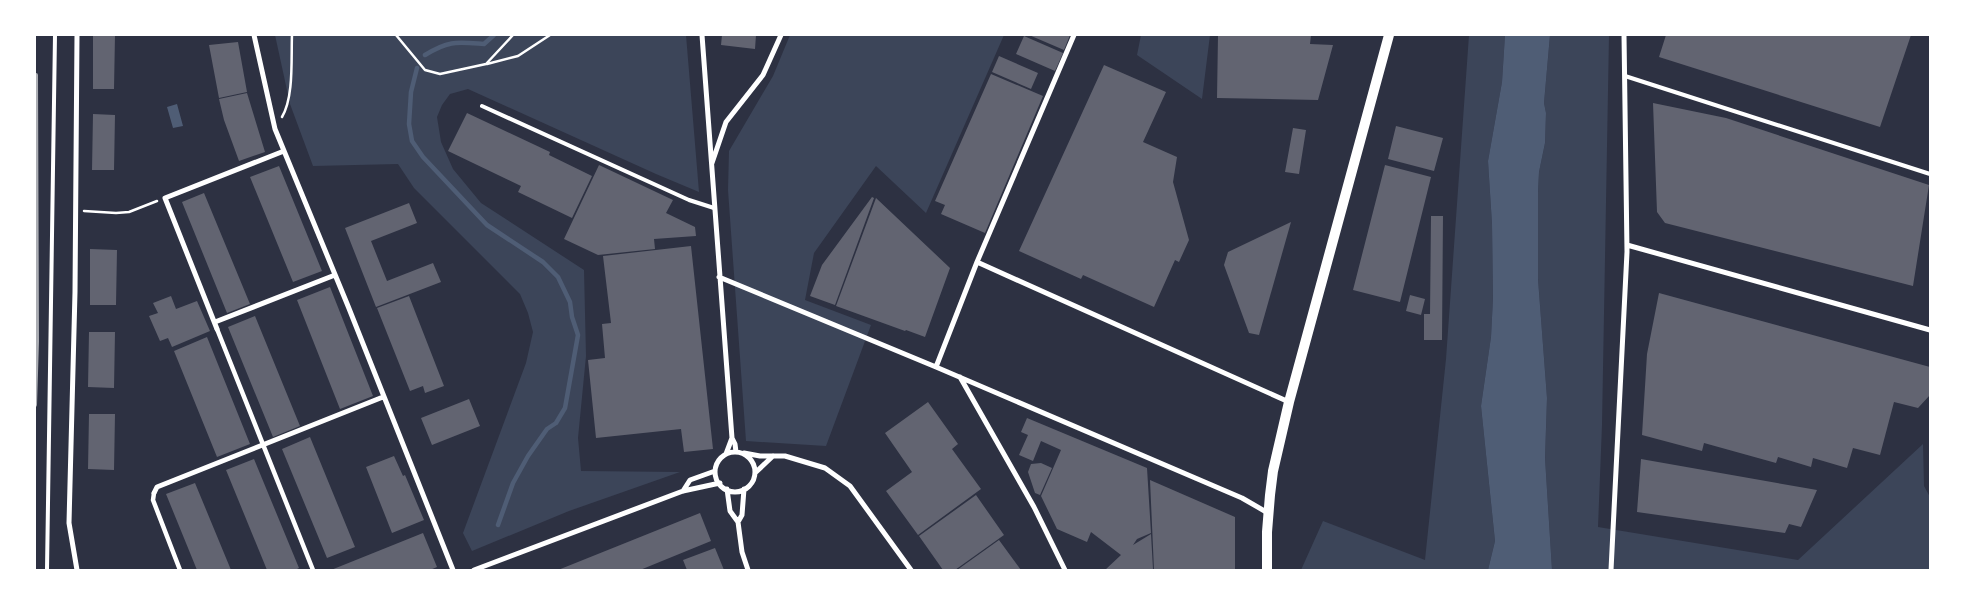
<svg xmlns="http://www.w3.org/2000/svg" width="1965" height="605" viewBox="0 0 1965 605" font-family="Quicksand,sans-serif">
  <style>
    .green { fill: #3c4559 }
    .water { fill: #4f5d75 }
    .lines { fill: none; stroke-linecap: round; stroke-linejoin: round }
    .stream { stroke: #4f5d75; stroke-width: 4.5 }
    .building { fill: #626471 }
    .path { stroke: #fff; stroke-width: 2.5 }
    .service { stroke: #fff; stroke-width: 4 }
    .pedestrian { stroke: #fff; stroke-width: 4.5 }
    .minor { stroke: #fff; stroke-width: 5 }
    .secondary { stroke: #fff; stroke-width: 10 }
    .rail { stroke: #abadb3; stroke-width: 4 }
  </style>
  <rect width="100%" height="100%" fill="#2d3142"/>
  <path class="green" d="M275 35H686L699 192 656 174 468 89 450 94 442 105 437 117 441 142 453 169 481 203 584 270 586 356 578 438 581 471 680 472 569 511 472 551 463 533 526 363 533 332 528 313 520 294 414 188 398 164 313 166 290 104Z
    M790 35H1004L926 213 876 166 814 253 805 300 871 325 826 446 746 441 728 190 729 151 773 76Z
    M1141 35H1210L1202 99 1137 55Z
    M1469 35H1505L1502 82 1488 161 1492 224 1493 298 1491 337 1481 406 1495 541 1488 570H1301L1323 521 1425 560 1446 359Z
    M1550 35H1609L1602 425 1598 527 1798 560 1923 444 1924 486 1930 497V570H1552L1545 458 1547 398 1538 279V192L1539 172 1545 143 1546 113 1544 103Z"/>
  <path class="water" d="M1505 35H1550L1544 103 1546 113 1545 143 1539 172 1538 192V279L1547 398 1545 458 1552 570H1488L1495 541 1481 406 1491 337 1493 298 1492 224 1488 161 1502 82Z
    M177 104 183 126 173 128 167 107Z"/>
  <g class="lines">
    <path class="stream" d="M425 55C449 40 457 42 484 44L494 35
      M417 68 411 92 409 124 412 141 423 157 487 225 543 262 558 277 570 302 572 317 578 335 565 408 556 423 547 429 528 456 513 483 498 525"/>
  </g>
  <path class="building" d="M93 35H115L114 89H93Z
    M722 35H756L755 49 721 45Z
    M1029 35H1070L1064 50Z
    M1218 35H1311L1310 44 1333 45 1318 100 1217 98Z
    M1666 35H1911L1880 127 1659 57Z
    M1024 36 1063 53 1055 71 1016 54Z
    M238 42 247 92 219 98 209 45Z
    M999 56 1038 73 1031 89 992 72Z
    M1104 65 1166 92 1143 142 1177 157 1173 182 1189 240 1179 262 1175 260 1154 307 1083 275 1081 279 1019 251Z
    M991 74 1043 96 985 233 941 214 945 205 935 201Z
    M247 93 265 152 239 161 224 120 219 99Z
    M1653 103 1726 118 1929 185 1913 286 1665 223 1657 212Z
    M467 113 550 152 549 155 592 176 572 218 518 192 521 186 448 151Z
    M93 114 115 115 114 170H92Z
    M1396 126 1443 138 1434 171 1388 159Z
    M1293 128 1306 130 1299 174 1285 172Z
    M599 165 673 200 666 213 695 227 696 236 654 239 655 249 598 255 564 239Z
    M1385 165 1431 177 1400 302 1353 290Z
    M279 166 322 271 293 282 250 177Z
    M204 193 250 304 227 313 182 202Z
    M872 197 874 198 835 305 810 296 822 265Z
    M876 198 950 268 925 337 906 330 905 331 836 306Z
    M409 203 417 223 371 241 387 281 433 263 441 282 376 307 345 228Z
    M1431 216H1443L1442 340H1424V314H1430Z
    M1291 222 1259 335 1249 333 1224 265 1228 252Z
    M691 246 713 449 684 452 681 429 596 438 588 360 605 358 602 324 611 323 603 256Z
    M90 249 117 250 116 305H90Z
    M330 287 373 396 340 409 297 300Z
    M1659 293 1930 367V395L1918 408 1894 402 1880 455 1853 448 1847 468 1813 458 1811 467 1778 457 1776 463 1704 443 1702 451 1642 435 1647 354Z
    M1410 295 1425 299 1421 315 1406 311Z
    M171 296 176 309 197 301 210 331 172 347 168 338 160 341 149 316 158 313 153 303Z
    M409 296 444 386 425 393 423 386 410 391 377 308Z
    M255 316 300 426 273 437 228 327Z
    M89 332H115L114 388 88 387Z
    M207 337 250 444 217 457 174 351Z
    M469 399 480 426 432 445 421 418Z
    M928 402 958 444 952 449 981 489 918 535 886 491 912 472 885 433Z
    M89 414H115L114 470 88 469Z
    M1027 418 1147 468 1151 533 1137 539 1133 545 1151 534 1153 569 1105 570 1121 555 1091 532 1087 542 1057 529 1041 496 1061 450 1041 441 1033 461 1019 455 1028 435 1021 432Z
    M310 437 355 547 327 558 282 449Z
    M394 456 403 476 405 475 424 520 392 533 366 467Z
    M254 459 299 568 295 570H267L226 470Z
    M1641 459 1817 490 1801 527 1789 524 1785 533 1637 512Z
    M1041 463 1052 468 1040 495 1035 493 1028 472 1031 464Z
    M1150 480 1235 517V570H1154Z
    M195 483 231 570H197L166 494Z
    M976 495 1004 535 955 570H943L919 536Z
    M700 513 711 541 640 570H558Z
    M423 533 437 567 430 570H331Z
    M999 540 1021 570H957Z
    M715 548 724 570H687L683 560Z"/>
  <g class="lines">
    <path class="path" d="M396 35 425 70 440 74 486 64 513 35
      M487 64 518 56 550 35
      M282 117C294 97 291 59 292 35
      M84 211 116 213 129 212 157 201"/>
    <path class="service" d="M1625 76 1930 174
      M482 106 689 200 714 208
      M47 570 55 35"/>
    <path class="pedestrian" d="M217 329 313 570
      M154 493 153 500 180 570"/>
    <path class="minor" d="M77 35 75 292 69 523 77 570
      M254 35 275 129 348 306 453 570
      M702 35 732 438 735 444 736 452
      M712 163 726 122 763 75 781 35
      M1627 245 1930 330
      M977 262 1289 402
      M719 277 936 367 1242 498 1268 513
      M215 322 335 275
      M217 329 165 198 284 151
      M936 367 977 262 1074 35
      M960 377 1034 507 1065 570
      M715 472a20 20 0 1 1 40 0a20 20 0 1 1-40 0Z
      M744 453 760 456H785L825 468 850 486 911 570
      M726 454 732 438
      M755 473 773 456
      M727 489 730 511 738 522 742 552 748 570
      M683 491 690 480 715 471
      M154 493 157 487 383 397
      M738 522 742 515 744 489
      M474 570 683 491 720 483
      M1611 570 1627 252 1624 35"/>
    <path class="secondary" d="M1267 570V532L1270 495 1273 471 1289 402 1389 35"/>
    <path class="rail" d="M35 405 37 341 36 75"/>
  </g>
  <rect width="1965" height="605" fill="none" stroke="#ffffff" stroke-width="72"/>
</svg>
